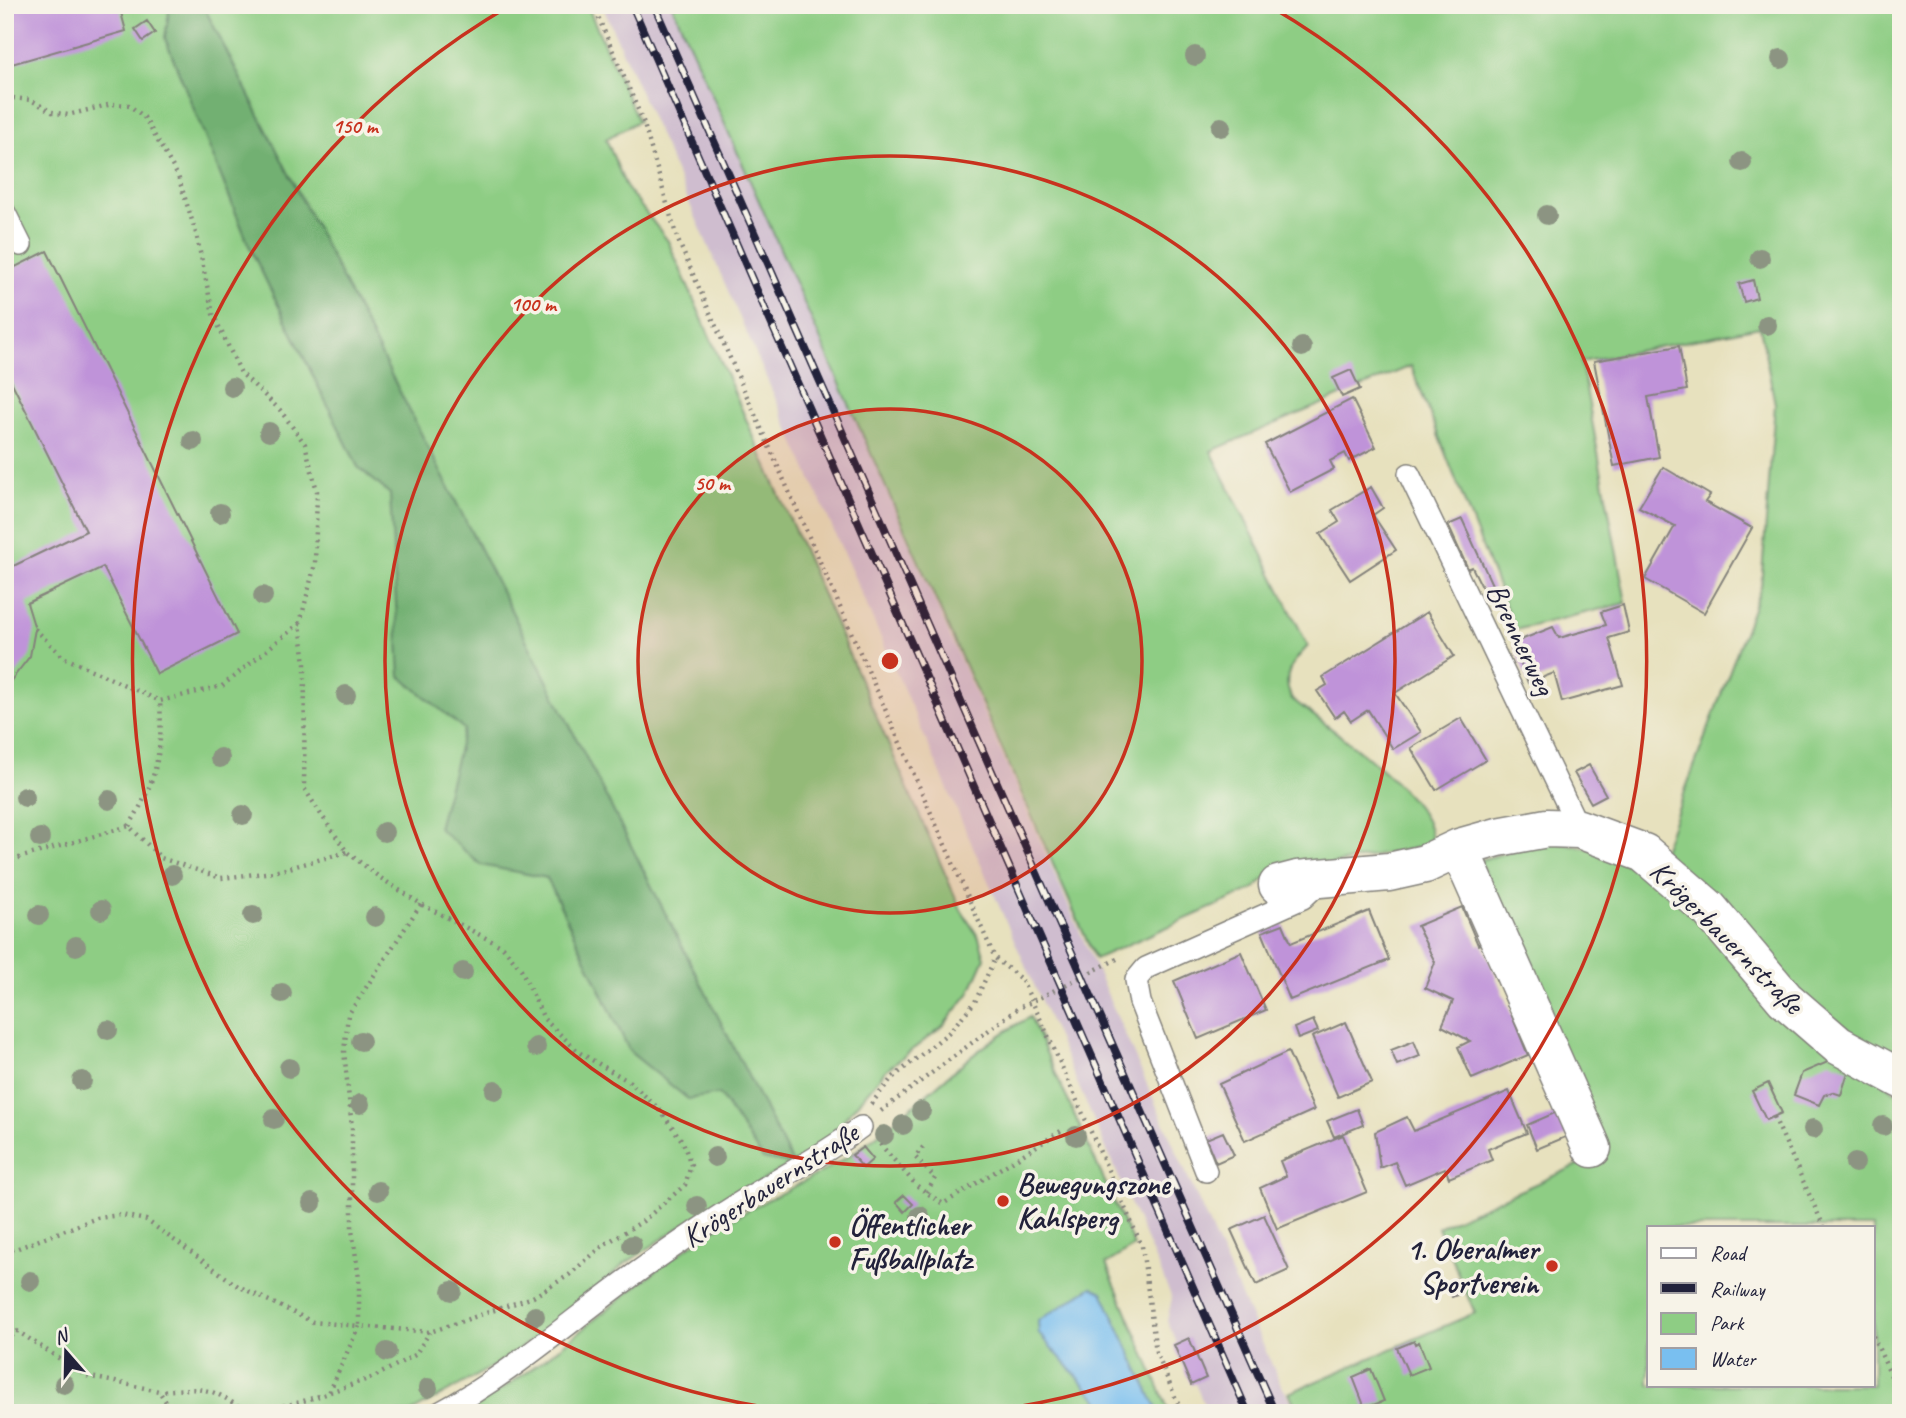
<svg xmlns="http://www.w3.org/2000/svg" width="1906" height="1418" viewBox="0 0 1906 1418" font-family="Caveat,sans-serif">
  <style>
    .industrial { fill: #cfbdcf }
    .green { fill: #8ecd84; stroke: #587860; stroke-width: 2; fill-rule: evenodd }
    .forest { fill: #72b072; stroke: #4a6956; stroke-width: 2 }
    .water { fill: #79bff0; stroke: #4e7096; stroke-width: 2 }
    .building { fill: #bf93d9 }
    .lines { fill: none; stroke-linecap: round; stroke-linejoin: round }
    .lane-casing { stroke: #84827c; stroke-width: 24 }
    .street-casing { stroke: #84827c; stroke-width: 41 }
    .path { stroke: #84827c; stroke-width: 4.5; stroke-dasharray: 2 5; stroke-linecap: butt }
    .lane { stroke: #fff; stroke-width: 21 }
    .street { stroke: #fff; stroke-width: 38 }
    .rail-casing { stroke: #22223b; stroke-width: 8 }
    .rail { stroke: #f7f3e8; stroke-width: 5; stroke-dasharray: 16; stroke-linecap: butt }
    .path-bridge { stroke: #84827c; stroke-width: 4.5; stroke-dasharray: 2 5; stroke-linecap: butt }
    .tree { fill: #8c9482 }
    .ring { fill: none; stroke: #c8321e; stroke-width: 3.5 }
    .poi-dot { fill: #c8321e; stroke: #f7f3e8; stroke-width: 2.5 }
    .labels { text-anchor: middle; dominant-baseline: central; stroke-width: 7; stroke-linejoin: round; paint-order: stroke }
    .street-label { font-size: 30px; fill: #22223b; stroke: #f7f3e8 }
    .poi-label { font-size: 30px; font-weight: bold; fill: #22223b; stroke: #f7f3e8; text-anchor: start }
    .centre { fill: #c8321e; stroke: #f7f3e8; stroke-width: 3.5 }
    .ring-label { font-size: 21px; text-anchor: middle; font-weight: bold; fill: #c8321e; stroke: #f7f3e8; stroke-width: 7; stroke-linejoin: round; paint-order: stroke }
  </style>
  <rect width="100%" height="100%" fill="#f7f3e8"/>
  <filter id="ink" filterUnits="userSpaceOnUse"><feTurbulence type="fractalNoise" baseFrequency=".0143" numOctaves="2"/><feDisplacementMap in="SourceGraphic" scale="14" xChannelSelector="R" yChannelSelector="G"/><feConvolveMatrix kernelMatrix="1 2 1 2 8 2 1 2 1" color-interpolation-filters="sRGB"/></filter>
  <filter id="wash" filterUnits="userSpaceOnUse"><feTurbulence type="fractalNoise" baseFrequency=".00686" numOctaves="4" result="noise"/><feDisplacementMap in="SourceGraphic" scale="28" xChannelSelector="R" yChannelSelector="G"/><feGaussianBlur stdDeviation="1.57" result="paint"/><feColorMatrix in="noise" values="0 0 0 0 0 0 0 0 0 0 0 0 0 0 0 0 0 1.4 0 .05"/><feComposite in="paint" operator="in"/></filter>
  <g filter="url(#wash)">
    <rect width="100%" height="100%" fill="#e7e1be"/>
    <path class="industrial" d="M602 5H672L1183 1166 1281 1385 1299 1413H1208L1167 1321 1172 1298Z"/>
    <path class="green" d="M5 5H587L638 121 606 139 626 187 668 241 961 910 979 938 985 958 969 994 943 1026 886 1070 818 1150 697 1216 626 1263 559 1321 497 1364 410 1413H16L5 1405Z
      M672 5H1901V144L1896 153 1901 157V1064L1792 991 1660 858 1761 587 1775 404 1760 327 1581 362 1626 603 1515 630 1411 366 1211 451 1308 646C1292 663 1280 676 1292 699 1326 726 1440 801 1431 845L1268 877 1252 890 1095 959Z
      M1548 841 1600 850 1656 880 1901 1097V1413H1299L1289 1393 1475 1313 1438 1227 1585 1162 1480 860ZM1649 1227H1873V1385H1649Z
      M1030 1017 1134 1246 1106 1264 1170 1413H463C555 1362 627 1285 715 1229 758 1201 807 1184 850 1155 913 1113 963 1053 1030 1017Z"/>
    <path class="forest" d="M170 5H203L793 1164 763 1159 719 1094 688 1099 630 1052 547 878 481 865 438 828 464 729 400 676 390 494 358 467 250 248 165 38Z"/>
    <path class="water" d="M1092 1287 1102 1292 1159 1413H1110L1039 1334 1038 1321Z"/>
    <g id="blocks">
      <path class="building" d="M5 5H119L126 31 5 66Z
        M147 21 155 33 143 41 135 29Z
        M47 251 237 634 157 674 103 567 27 603 35 629 30 656 5 688V570L86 531 5 369V272Z
        M1753 280 1757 298 1744 302 1739 284Z
        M1679 346 1687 390 1648 397 1659 457 1614 466 1594 361Z
        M1351 370 1360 389 1342 397 1333 378Z
        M1352 399 1376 447 1349 461 1345 453 1330 461 1334 469 1290 492 1265 444Z
        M1663 467 1710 495 1705 502 1752 528 1704 613 1645 579 1675 526 1639 507Z
        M1371 487 1383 508 1373 515 1396 550 1350 580 1320 534 1339 522 1332 510Z
        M1462 519 1494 589 1485 593 1472 567 1468 569 1448 525Z
        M1623 605 1629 632 1609 638 1623 685 1562 702 1554 673 1528 683 1513 643 1553 627 1559 638 1606 625 1601 612Z
        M1427 612 1454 656 1395 693 1421 732 1393 749 1368 710 1351 721 1344 711 1335 718 1317 691 1327 685 1323 677Z
        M1461 718 1486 760 1436 790 1411 748Z
        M1589 765 1606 795 1591 803 1574 773Z
        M1462 907 1478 945 1482 943 1528 1055 1472 1079 1458 1047 1470 1041 1442 1026 1453 1001 1425 988 1435 962 1417 926Z
        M1369 911 1389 960 1290 1000 1262 932 1283 924 1291 943Z
        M1241 952 1266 1010 1198 1039 1174 981Z
        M1313 1020 1318 1031 1298 1039 1294 1028Z
        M1346 1022 1372 1082 1338 1097 1312 1037Z
        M1414 1041 1420 1056 1397 1065 1391 1050Z
        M1288 1052 1314 1110 1245 1141 1219 1084Z
        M1830 1061 1849 1069 1841 1095 1832 1092 1824 1095 1819 1105 1794 1095 1802 1073Z
        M1768 1083 1782 1113 1766 1120 1752 1091Z
        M1509 1091 1527 1133 1488 1149 1492 1160 1449 1178 1445 1168 1405 1185 1395 1162 1380 1168 1375 1132 1407 1117 1414 1131Z
        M1357 1109 1363 1125 1334 1137 1327 1121Z
        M1557 1112 1568 1136 1537 1149 1527 1125Z
        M1223 1132 1234 1155 1216 1163 1206 1139Z
        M1343 1135 1367 1192 1277 1229 1260 1188 1286 1176 1280 1161Z
        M863 1147 873 1159 863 1168 852 1155Z
        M904 1195 913 1204 905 1212 896 1202Z
        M1264 1215 1289 1270 1256 1285 1231 1230Z
        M1455 1279 1462 1293 1452 1297 1446 1284Z
        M1189 1338 1206 1378 1191 1385 1174 1345Z
        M1414 1341 1415 1344 1419 1342 1429 1367 1409 1375 1397 1348Z
        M1371 1369 1384 1401 1365 1408 1353 1377Z"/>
    </g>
  </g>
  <g filter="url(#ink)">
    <use href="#blocks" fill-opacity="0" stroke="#84827c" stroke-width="2"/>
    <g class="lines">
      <g class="lane-casing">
        <path id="lane" d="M5 213 21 245
          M1409 474 1579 829
          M1206 1171 1140 1002 1136 980 1146 968 1303 898 1322 880
          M439 1413C513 1373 574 1317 643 1268 677 1244 713 1219 749 1197 787 1174 825 1154 861 1127"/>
      </g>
      <g class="street-casing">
        <path id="street" d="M1459 848 1592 1148
          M1278 885 1297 880 1389 872 1425 864 1459 848 1498 837 1547 828 1579 829 1644 853 1709 909 1785 999 1838 1045 1901 1079"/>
      </g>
      <path class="path" d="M593 5 643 121 677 238 995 958 1022 980
        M13 98 31 100 52 112 68 115 112 104 129 105 144 117 178 176 196 233 213 314 241 373 280 410 305 444 317 491 315 564 300 623 305 664 304 788 320 813 347 852 379 877 421 904 503 947 521 969 544 1019 580 1053 630 1082 659 1109 683 1142 691 1165 685 1185 643 1221 605 1244 569 1275 533 1297 430 1332 359 1326 329 1393 297 1403 247 1413C209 1385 205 1388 159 1391
        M35 629 63 657 160 701 222 686 300 623
        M129 826C156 783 163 751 160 701
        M5 862 129 826 161 858 221 878 274 872 347 852
        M1045 1029 1142 1246 1156 1352 1182 1413
        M871 1104 891 1079 948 1033 975 1002 995 958
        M881 1111 1017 1009 1117 959
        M1774 1117 1824 1227
        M880 1144 916 1185 943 1204 1061 1131
        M923 1147 915 1157 935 1178 927 1192
        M5 1253 97 1218 121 1215 146 1220 238 1286 313 1322 359 1326V1278L352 1230V1128L344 1051 348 1015 421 904
        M5 1323 86 1376 159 1391 173 1413
        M1873 1336 1901 1398
        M5 1339 18 1331
        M330 1392 374 1377 415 1355 430 1332"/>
      <use href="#lane" class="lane"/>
      <use href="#street" class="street"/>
      <g class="rail-casing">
        <path id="rail" d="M632 5 1248 1413
          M654 5 1275 1413"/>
      </g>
      <use href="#rail" class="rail"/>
      <path class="path-bridge" d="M1022 980 1045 1029"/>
    </g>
    <g class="tree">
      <circle cx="1195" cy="56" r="10"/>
      <circle cx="1781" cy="59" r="10"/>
      <circle cx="1221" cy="127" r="10"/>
      <circle cx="1742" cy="162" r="10"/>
      <circle cx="1547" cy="215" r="10"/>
      <circle cx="1760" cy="258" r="10"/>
      <circle cx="1767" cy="325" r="10"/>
      <circle cx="1302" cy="347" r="10"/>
      <circle cx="232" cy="387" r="10"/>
      <circle cx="269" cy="432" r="10"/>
      <circle cx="193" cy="441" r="10"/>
      <circle cx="220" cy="513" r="10"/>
      <circle cx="263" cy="596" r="10"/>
      <circle cx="346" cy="695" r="10"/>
      <circle cx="220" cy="758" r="10"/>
      <circle cx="25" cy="797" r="10"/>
      <circle cx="109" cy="800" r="10"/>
      <circle cx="243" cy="815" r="10"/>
      <circle cx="384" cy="832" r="10"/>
      <circle cx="40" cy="838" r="10"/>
      <circle cx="172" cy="875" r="10"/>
      <circle cx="101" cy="910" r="10"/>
      <circle cx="39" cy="915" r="10"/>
      <circle cx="253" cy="915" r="10"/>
      <circle cx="375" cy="917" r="10"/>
      <circle cx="76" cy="946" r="10"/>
      <circle cx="463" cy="972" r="10"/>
      <circle cx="282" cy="993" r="10"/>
      <circle cx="108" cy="1030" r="10"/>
      <circle cx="361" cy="1041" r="10"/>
      <circle cx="536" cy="1047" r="10"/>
      <circle cx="289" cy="1068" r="10"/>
      <circle cx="82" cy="1081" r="10"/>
      <circle cx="495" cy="1090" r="10"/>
      <circle cx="360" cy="1104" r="10"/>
      <circle cx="921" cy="1111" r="10"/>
      <circle cx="274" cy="1119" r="10"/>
      <circle cx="903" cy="1125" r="10"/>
      <circle cx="1883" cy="1126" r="10"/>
      <circle cx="1813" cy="1129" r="10"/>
      <circle cx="884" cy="1135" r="10"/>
      <circle cx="1076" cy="1136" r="10"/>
      <circle cx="715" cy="1157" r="10"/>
      <circle cx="1855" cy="1163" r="10"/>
      <circle cx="378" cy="1191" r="10"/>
      <circle cx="312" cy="1203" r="10"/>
      <circle cx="697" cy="1206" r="10"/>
      <circle cx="920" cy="1216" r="10"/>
      <circle cx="632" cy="1245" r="10"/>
      <circle cx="30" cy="1281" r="10"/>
      <circle cx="452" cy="1291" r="10"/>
      <circle cx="535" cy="1316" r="10"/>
      <circle cx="387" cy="1352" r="10"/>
      <circle cx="64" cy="1384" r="10"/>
      <circle cx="428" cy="1388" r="10"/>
    </g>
  </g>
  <circle cx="890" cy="661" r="252" fill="#c8321e" fill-opacity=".12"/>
  <g class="ring">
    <circle cx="890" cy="661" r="252"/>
    <circle cx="890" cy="661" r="505"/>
    <path d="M798 1412A757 757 0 0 1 511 5M1268 5A757 757 0 0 1 982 1412"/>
  </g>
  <g class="poi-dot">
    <circle cx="1003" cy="1201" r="7"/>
    <circle cx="835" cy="1242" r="7"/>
    <circle cx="1552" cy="1266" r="7"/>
  </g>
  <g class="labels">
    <g class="street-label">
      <text transform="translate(1521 639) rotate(64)">Brennerweg</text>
      <text transform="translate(1727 937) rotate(45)">Krögerbauernstraße</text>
      <text transform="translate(770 1185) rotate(-33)">Krögerbauernstraße</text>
    </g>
    <g class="poi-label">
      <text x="1017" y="1184">Bewegungszone<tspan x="1017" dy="34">Kahlsperg</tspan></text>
      <text x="849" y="1225">Öffentlicher<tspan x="849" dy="34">Fußballplatz</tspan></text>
      <text x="1538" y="1249" text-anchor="end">1. Oberalmer<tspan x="1538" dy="34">Sportverein</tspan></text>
    </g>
  </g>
  <circle cx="890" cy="661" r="10" class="centre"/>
  <g class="ring-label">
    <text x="355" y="133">150 m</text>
    <text x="533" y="311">100 m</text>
    <text x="712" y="490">50 m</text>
  </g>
  <rect width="1906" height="1418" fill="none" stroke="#f7f3e8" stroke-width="28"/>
  <rect x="1647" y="1226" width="228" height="161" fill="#f7f3e8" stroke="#a29fa3" stroke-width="2"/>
  <rect x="1661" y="1248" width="35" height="10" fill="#ffffff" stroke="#a29fa3" stroke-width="2"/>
  <text x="1710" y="1260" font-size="21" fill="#22223b">Road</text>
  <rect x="1661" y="1283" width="35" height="10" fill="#22223b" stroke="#a29fa3" stroke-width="2"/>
  <text x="1710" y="1296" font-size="21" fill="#22223b">Railway</text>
  <rect x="1661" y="1313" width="35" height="21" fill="#8ecd84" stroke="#a29fa3" stroke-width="2"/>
  <text x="1710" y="1330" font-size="21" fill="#22223b">Park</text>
  <rect x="1661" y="1348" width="35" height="21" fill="#79bff0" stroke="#a29fa3" stroke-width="2"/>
  <text x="1710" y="1366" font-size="21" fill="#22223b">Water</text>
  <g transform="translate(66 1352) rotate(340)" stroke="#f7f3e8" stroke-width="5" paint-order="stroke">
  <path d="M0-5L12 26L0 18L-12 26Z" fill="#22223b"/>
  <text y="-10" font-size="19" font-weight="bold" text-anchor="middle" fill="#22223b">N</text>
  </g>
</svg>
